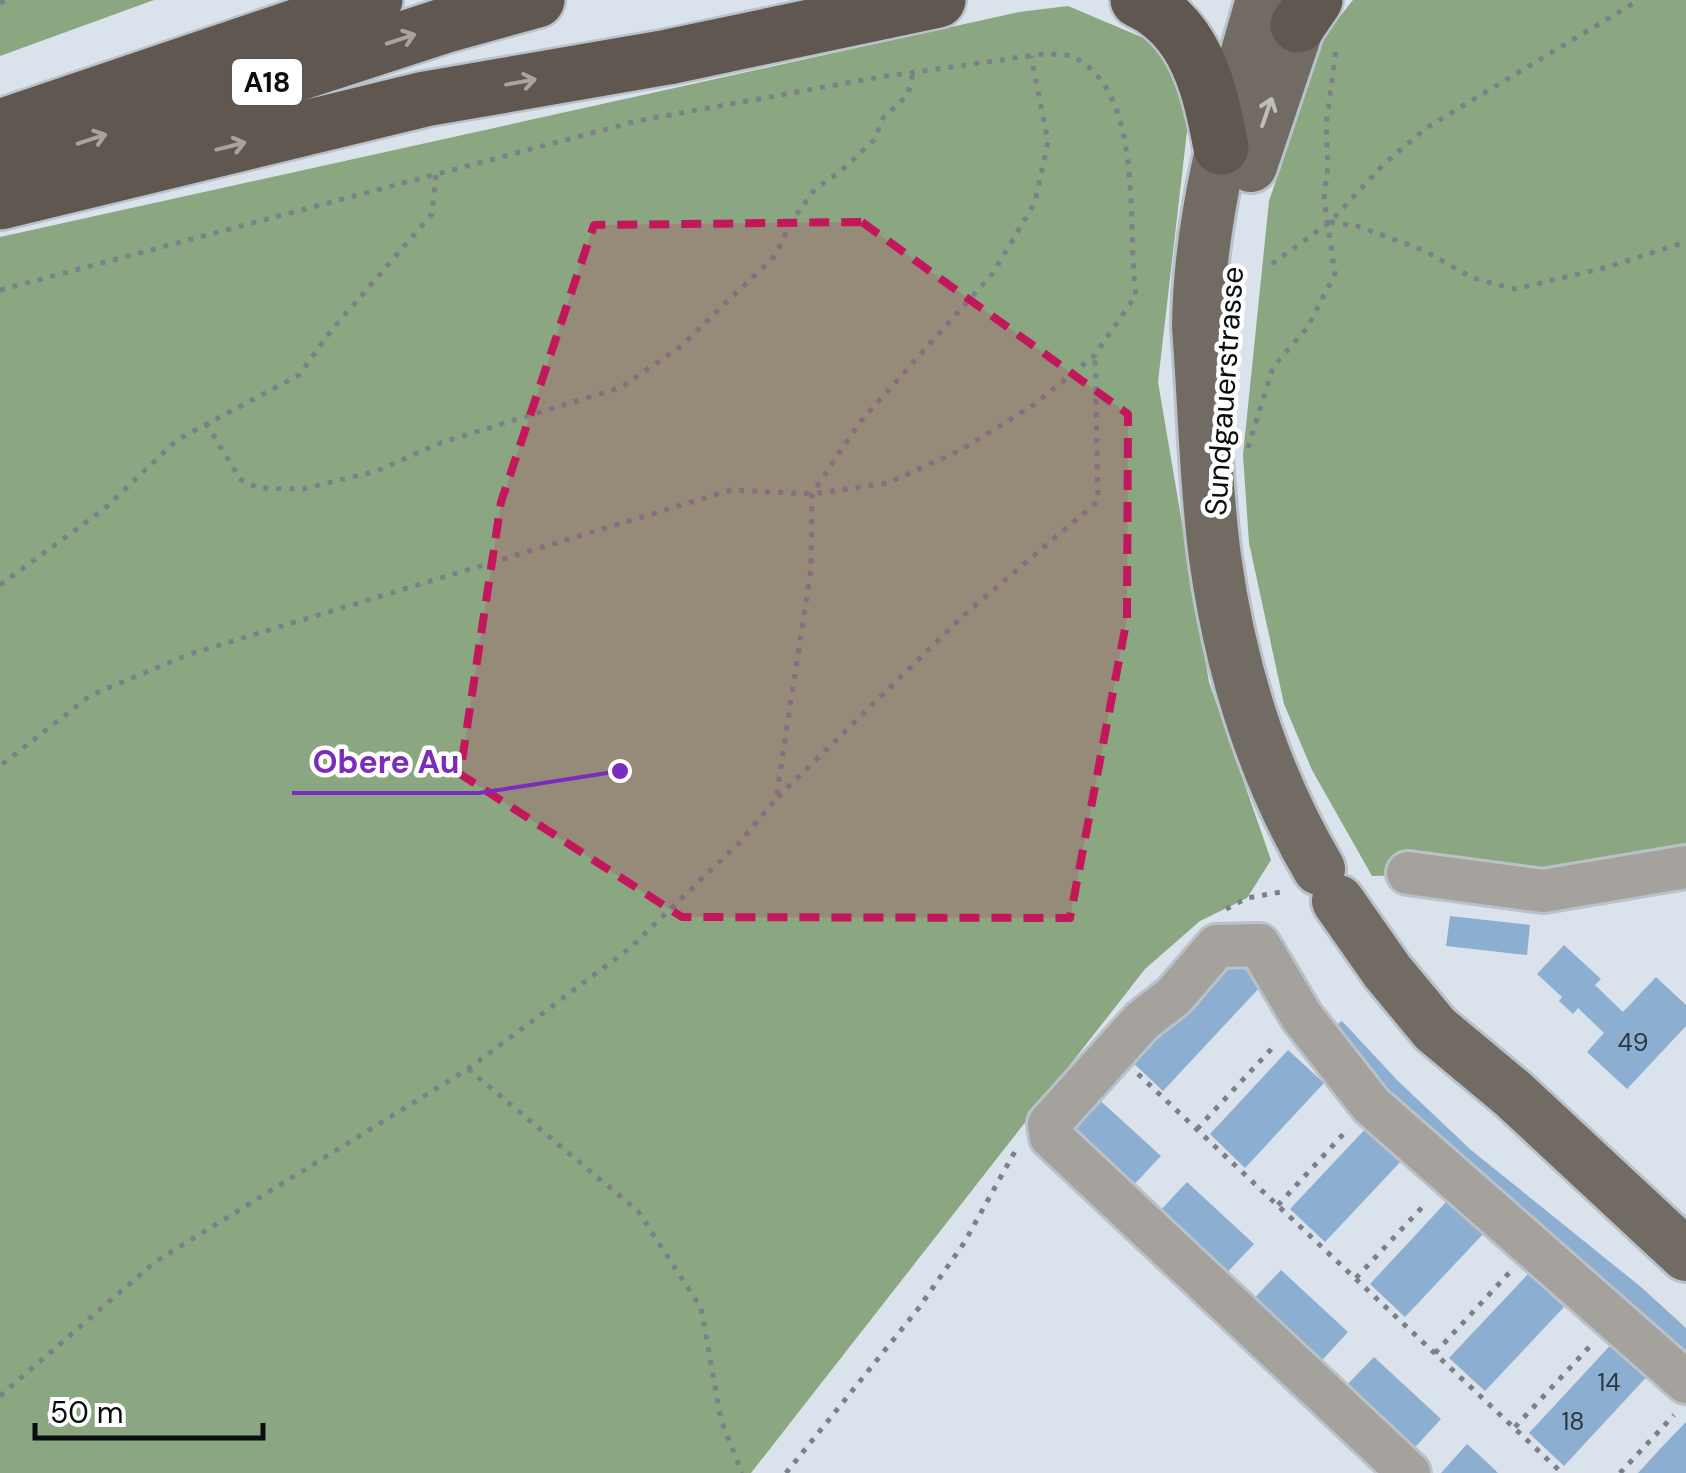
<svg xmlns="http://www.w3.org/2000/svg" width="1686" height="1473" viewBox="0 0 1686 1473" font-family="'DM Sans',sans-serif">
  <style>
    .forest { fill: #8ba781 }
    .building { fill: #8caed1 }
    .lines { fill: none; stroke-linecap: round; stroke-linejoin: round }
    .minor-casing { stroke: #b9c1c9; stroke-width: 48 }
    .major-casing { stroke: #b9c1c9; stroke-width: 58 }
    .highway-casing { stroke: #b9c1c9; stroke-width: 60 }
    .path { stroke: #7b8187; stroke-width: 5; stroke-dasharray: 5 8; stroke-linecap: butt }
    .minor { stroke: #a5a19d; stroke-width: 42 }
    .major { stroke: #726b64; stroke-width: 52 }
    .highway { stroke: #605850; stroke-width: 55 }
    .oneway { stroke: #a8a39f }
    .oneway2 { stroke: #c0bcb9 }
    .marked { fill: #c2185b; fill-opacity: 0.2; stroke: #c2185b; stroke-width: 8; stroke-dasharray: 20 12; stroke-linejoin: round }
    .labels { text-anchor: middle; dominant-baseline: central; stroke-width: 9; stroke-linejoin: round; paint-order: stroke }
    .number-label { font-size: 25px; fill: #2b3641 }
    .shield { fill: #fff; stroke: #545658; stroke-width: 2.5 }
    .shield-label { font-size: 28px; font-weight: bold; fill: #0b0e11 }
    .street-label { font-size: 30px; fill: #0b0e11; stroke: #fff }
    .leader { fill: none; stroke: #7b2cbf; stroke-width: 4 }
    .callout-dot { fill: #7b2cbf; stroke: #fff; stroke-width: 4 }
    .callout-label { font-size: 32px; text-anchor: middle; font-weight: bold; fill: #7b2cbf; stroke: #fff; stroke-width: 9; stroke-linejoin: round; paint-order: stroke }
  </style>
  <rect width="100%" height="100%" fill="#dae3ec"/>
  <path class="forest" d="M0 0H154L0 56Z
    M1353 0H1686V867L1372 876 1312 770 1284 704 1249 543 1243 455 1269 201 1325 35Z
    M1068 6 1158 44 1189 114 1158 382 1209 682 1271 860 1247 898 1200 921 1145 969 751 1473H0V237L1019 12Z"/>
  <path class="building" d="M1450 916 1530 925 1527 955 1446 946Z
    M1564 945 1601 979 1595 985 1623 1012 1656 977 1686 1005V1026L1627 1089 1587 1052 1604 1033 1578 1008 1573 1014 1559 1001 1562 997 1537 974Z
    M1227 952 1262 985 1163 1091 1128 1058Z
    M1342 1021 1397 1080 1471 1150 1641 1287 1686 1328V1363L1454 1167 1325 1033Z
    M1288 1050 1324 1083 1245 1168 1210 1134Z
    M1093 1094 1161 1156 1127 1192 1061 1130Z
    M1369 1125 1404 1158 1325 1242 1290 1209Z
    M1187 1182 1254 1244 1220 1280 1154 1217Z
    M1448 1200 1484 1233 1405 1317 1370 1284Z
    M1281 1270 1348 1332 1315 1368 1248 1305Z
    M1528 1274 1564 1307 1485 1391 1449 1358Z
    M1618 1337 1653 1370 1564 1466 1529 1433Z
    M1374 1357 1441 1419 1408 1455 1340 1392Z
    M1686 1422V1473H1638L1660 1449Z
    M1467 1444 1490 1465 1498 1473H1441Z"/>
  <g class="lines">
    <g class="minor-casing">
      <path id="minor" d="M1408 873 1543 891 1686 867
        M1409 1473 1051 1137 1049 1124 1142 1021 1174 996 1217 946 1259 945 1302 1017 1371 1105 1686 1382"/>
    </g>
    <g class="major-casing">
      <path id="major" d="M1262 0C1231 106 1199 215 1198 327 1204 403 1205 482 1215 557 1230 666 1263 774 1319 869
        M1251 166 1307 0
        M1338 901 1387 971 1435 1029 1513 1094 1686 1255"/>
    </g>
    <g class="highway-casing">
      <path id="highway" d="M1138 0C1197 27 1210 90 1221 147
        M1298 25 1315 0
        M0 127 375 0
        M17 165 443 26 537 0
        M0 202 425 99 668 57 938 0"/>
    </g>
    <path class="path" d="M0 3 6 0
      M1330 222 1357 226 1423 250 1473 278 1515 289 1604 268 1686 242
      M1272 264 1330 222 1383 165 1426 128 1639 0
      M0 290 637 121 874 78 1043 54C1052 55 1065 53 1073 57 1146 92 1126 227 1136 295L1095 355 1035 404 961 450 888 483 812 494 731 490 190 654 91 695 0 766
      M206 423 240 479 258 488 303 489 377 471 440 443 622 387 681 346 775 256 791 222 815 189 840 172 874 140 883 118 908 95 913 72
      M1248 448 1273 367 1307 328 1335 274 1324 199 1328 166 1326 125 1336 50
      M0 585 104 509 177 440 299 375 330 332 432 214 436 175
      M778 797 964 615 1098 501 1095 355
      M1226 909 1247 898 1287 891
      M468 1069 638 1211 701 1308 721 1420 742 1473
      M1138 1074 1562 1473
      M1197 1129 1276 1044
      M1278 1205 1348 1129
      M1356 1278 1427 1202
      M1435 1353 1509 1273
      M0 1396 155 1262 468 1069 630 948 739 843 776 799 811 569 812 494 860 422 993 273 1035 202 1048 142 1031 56
      M1515 1427 1592 1344
      M786 1473 918 1309 964 1243 1018 1146
      M1620 1473 1674 1415"/>
    <use href="#minor" class="minor"/>
    <use href="#major" class="major"/>
    <use href="#highway" class="highway"/>
  </g>
  <defs><path id="oneway-shaft" d="M-6 0H5M1.5-3L5.5 0L1.5 3" fill="none" stroke-width="1.6" stroke-linecap="round" stroke-linejoin="round" transform="scale(2.5)"/></defs>
  <g class="oneway">
    <use href="#oneway-shaft" transform="translate(401 39) rotate(-18)"/>
    <use href="#oneway-shaft" transform="translate(521 82) rotate(-10)"/>
    <use href="#oneway-shaft" transform="translate(92 139) rotate(-18)"/>
    <use href="#oneway-shaft" transform="translate(231 146) rotate(-14)"/>
  </g>
  <use class="oneway2" href="#oneway-shaft" transform="translate(1267 112) rotate(-71)"/>
  <path class="marked" d="M862 222 1128 414 1127 618 1070 918 682 917 460 774 501 502 594 225Z"/>
  <g class="labels">
    <g class="number-label">
      <text x="1633" y="1042">49</text>
      <text x="1609" y="1382">14</text>
      <text x="1573" y="1421">18</text>
    </g>
    <rect class="shield" x="232" y="59" width="70" height="46" rx="8"/>
    <g class="shield-label">
      <text x="267" y="82">A18</text>
    </g>
    <g class="street-label">
      <text transform="translate(1224 391) rotate(-86)">Sundgauerstrasse</text>
    </g>
  </g>
  <path class="leader" d="M620 771L479 793H292"/>
  <circle class="callout-dot" cx="620" cy="771" r="10"/>
  <g class="callout-label">
    <text x="386" y="773">Obere Au</text>
  </g>
  <path d="M35 1423v15h228v-15" fill="none" stroke="#0b0e11" stroke-width="5"/>
  <text x="50" y="1423" font-size="30" fill="#0b0e11" stroke="#ffffff" stroke-width="8" paint-order="stroke">50 m</text>
</svg>
